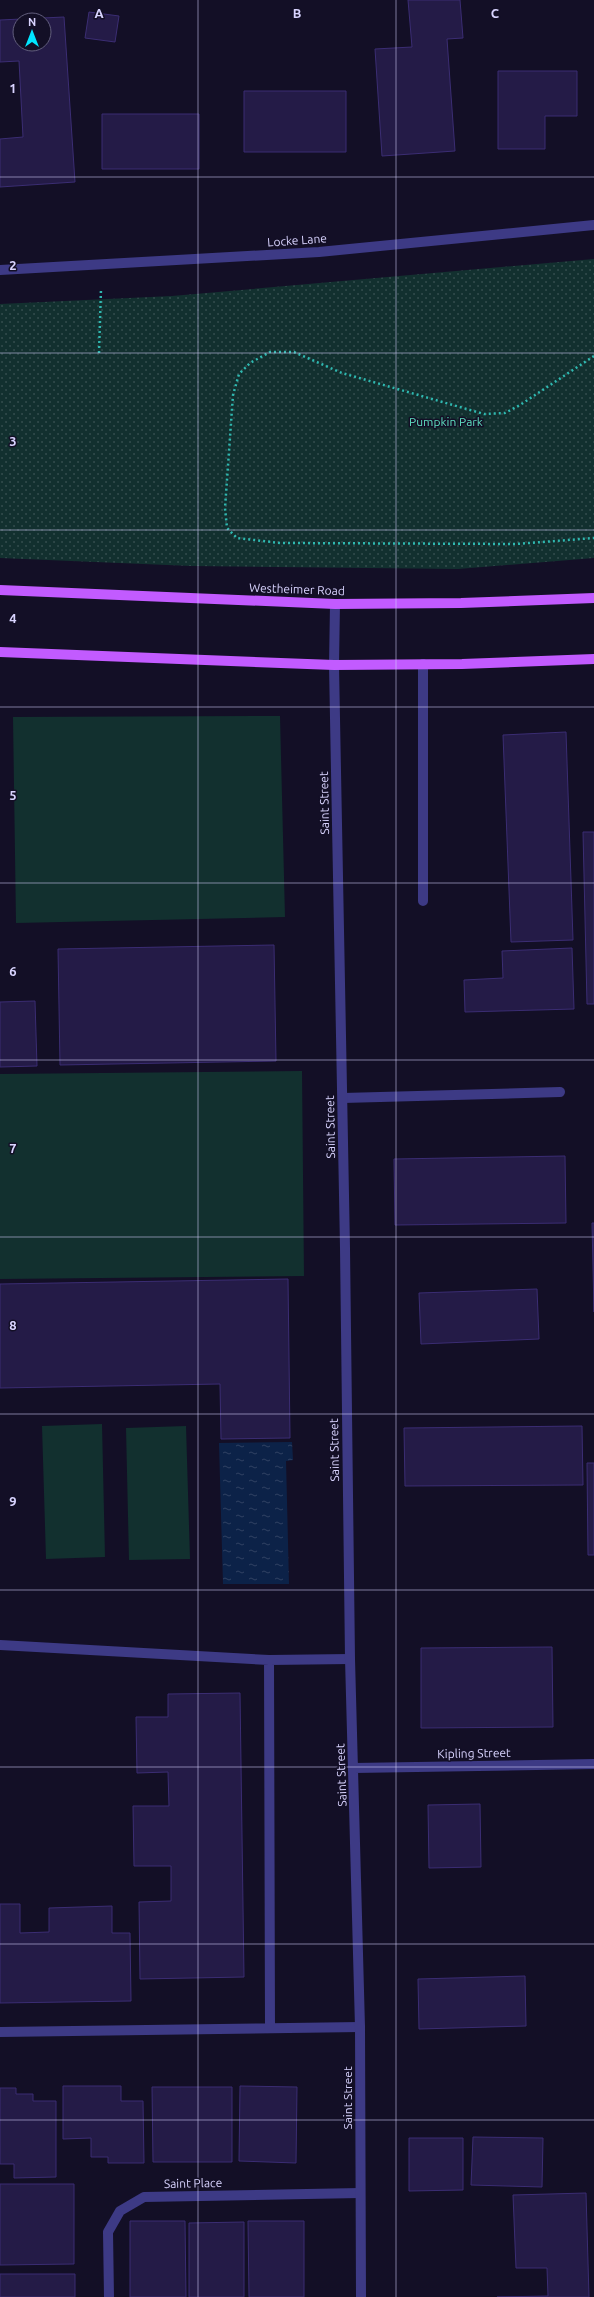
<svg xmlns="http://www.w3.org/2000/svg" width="594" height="2297" viewBox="0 0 594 2297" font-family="Ubuntu,sans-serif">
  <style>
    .grass { fill: #12302f }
    .park { fill: url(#park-dots) }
    .water { fill: url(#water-ripples) }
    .building { fill: #241b47; stroke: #3b2d73; fill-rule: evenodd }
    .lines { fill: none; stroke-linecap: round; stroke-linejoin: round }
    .path { stroke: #2fb8b0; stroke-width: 2.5; stroke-dasharray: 2 3; stroke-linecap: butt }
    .service { stroke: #3d3a85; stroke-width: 10 }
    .minor { stroke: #3d3a85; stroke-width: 10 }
    .primary { stroke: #c25bff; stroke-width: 10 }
    .grid { fill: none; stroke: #d9d4ff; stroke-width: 1; stroke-opacity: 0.55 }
    .labels { text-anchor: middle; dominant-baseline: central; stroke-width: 3; stroke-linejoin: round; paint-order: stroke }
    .street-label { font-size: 12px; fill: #d9d4ff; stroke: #130f26 }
    .park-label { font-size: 12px; fill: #5fe0c0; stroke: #130f26 }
    .grid-label { font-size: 13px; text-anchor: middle; font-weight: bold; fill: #d9d4ff; stroke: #130f26; stroke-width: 3; stroke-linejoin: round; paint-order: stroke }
  </style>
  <defs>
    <pattern id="park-dots" width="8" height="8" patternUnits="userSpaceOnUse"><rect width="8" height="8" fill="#12302f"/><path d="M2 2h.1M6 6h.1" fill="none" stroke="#344d4e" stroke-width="1.8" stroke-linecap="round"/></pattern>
    <pattern id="water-ripples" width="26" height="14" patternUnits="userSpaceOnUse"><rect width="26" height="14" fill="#0c2248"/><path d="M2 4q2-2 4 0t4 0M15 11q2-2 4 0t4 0" fill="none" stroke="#2f4163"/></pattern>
  </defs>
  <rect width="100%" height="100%" fill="#130f26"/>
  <path class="grass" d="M280 716 285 917 16 923 13 717Z
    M302 1071 304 1276 0 1279V1074Z
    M102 1424 105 1557 46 1559 42 1426Z
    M186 1426 190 1559 129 1560 126 1428Z"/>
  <path class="park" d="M594 259V558L458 569 191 566 0 558V304L172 296Z"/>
  <path class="water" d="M292 1442 293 1460 286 1461 289 1584H223L219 1443Z"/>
  <path class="building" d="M408 0H460L463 38 447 39 455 151 382 156 375 49 412 47Z
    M89 12 119 16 115 42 85 38Z
    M64 17 75 182 0 187V139L23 137 19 61 0 62V20ZM20 20H44V44H20Z
    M498 71H577V116H545V149H498Z
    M244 91H346V152H244Z
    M102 114H199V169H102Z
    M566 732 573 940 511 942 503 735Z
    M583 832H594V1004H587Z
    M274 945 276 1061 60 1065 58 949Z
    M572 948 574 1009 465 1012 464 980 503 978 502 951Z
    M35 1001 37 1066 0 1067V1002Z
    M565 1156 566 1223 395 1225 394 1159Z
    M592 1223H594V1312Z
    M288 1279 290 1438 221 1439 220 1384 0 1388V1284Z
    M537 1289 539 1339 421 1344 419 1293Z
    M582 1426 583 1485 405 1486 404 1428Z
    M587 1463H594V1555H588Z
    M552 1647 553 1727 421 1728V1648Z
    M240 1693 244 1977 140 1979 139 1902 171 1901V1866H134L133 1806H169L168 1772 137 1773 136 1717H168V1694Z
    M480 1804 481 1867 429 1868 428 1805Z
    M0 1904H20V1933L49 1932V1908L112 1906V1933H130L131 2001 0 2003Z
    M525 1976 526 2026 419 2029 418 1979Z
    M63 2086H121V2101H143L144 2163H108V2157H91V2138L63 2139Z
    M240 2086 297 2087 296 2163 239 2161Z
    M152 2087H232V2162H153Z
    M0 2088H16V2094H33V2101H56V2177L14 2178V2164H0Z
    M473 2137 543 2138 542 2187 471 2185Z
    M409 2138H463V2190L409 2191Z
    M0 2184H74V2264L0 2265Z
    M586 2193 589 2297H497L548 2296 547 2268H516L513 2195Z
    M130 2221H185L186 2297H130Z
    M248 2221H304V2297H249Z
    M244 2222V2297H189V2223Z
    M0 2274H75V2297H0Z"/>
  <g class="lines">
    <path class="path" d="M99 353 101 289
      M594 356 520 405 505 413 484 414 342 373 294 352H270L250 363 239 374 233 395 225 508 227 528 237 538 280 543 516 544 594 538"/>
    <path class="service" d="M423 664V901
      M343 1098 560 1092
      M0 1645 269 1660 350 1659
      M269 1660 270 2028
      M0 2032 360 2027
      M109 2297 108 2232 120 2211 144 2197 360 2193"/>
    <path class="minor" d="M0 270 319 252 594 225
      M335 604 334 665 345 1248 350 1659 360 2027 361 2297
      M354 1768 594 1764"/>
    <path class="primary" d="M0 590 335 604 461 603 594 598
      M0 652 334 665 462 664 594 659"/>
  </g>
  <path class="grid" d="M198 0V2297M396 0V2297M0 177H594M0 353H594M0 530H594M0 707H594M0 883H594M0 1060H594M0 1237H594M0 1414H594M0 1590H594M0 1767H594M0 1944H594M0 2120H594"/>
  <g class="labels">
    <g class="street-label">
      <text transform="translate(297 240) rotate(-4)">Locke Lane</text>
      <text transform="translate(297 589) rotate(2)">Westheimer Road</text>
      <text transform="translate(324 803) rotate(-91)">Saint Street</text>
      <text transform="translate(330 1127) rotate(-91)">Saint Street</text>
      <text transform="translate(334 1450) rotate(-91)">Saint Street</text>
      <text transform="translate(474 1753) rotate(-1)">Kipling Street</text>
      <text transform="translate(341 1775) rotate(-92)">Saint Street</text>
      <text transform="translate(347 2098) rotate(-90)">Saint Street</text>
      <text transform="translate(193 2183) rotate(-1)">Saint Place</text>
    </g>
    <g class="park-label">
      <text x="446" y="421">Pumpkin Park</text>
    </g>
  </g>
  <g class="grid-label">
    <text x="99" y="18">A</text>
    <text x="297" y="18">B</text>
    <text x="495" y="18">C</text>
    <text x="13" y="93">1</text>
    <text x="13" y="270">2</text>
    <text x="13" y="446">3</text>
    <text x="13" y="623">4</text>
    <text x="13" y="800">5</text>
    <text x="13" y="976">6</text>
    <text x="13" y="1153">7</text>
    <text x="13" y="1330">8</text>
    <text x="13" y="1506">9</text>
  </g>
  <g transform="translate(32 32)"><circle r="19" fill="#130f26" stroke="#625e7d"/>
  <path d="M0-3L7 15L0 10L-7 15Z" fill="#00e5ff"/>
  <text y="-6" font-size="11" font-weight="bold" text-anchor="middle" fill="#d9d4ff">N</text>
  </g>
</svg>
